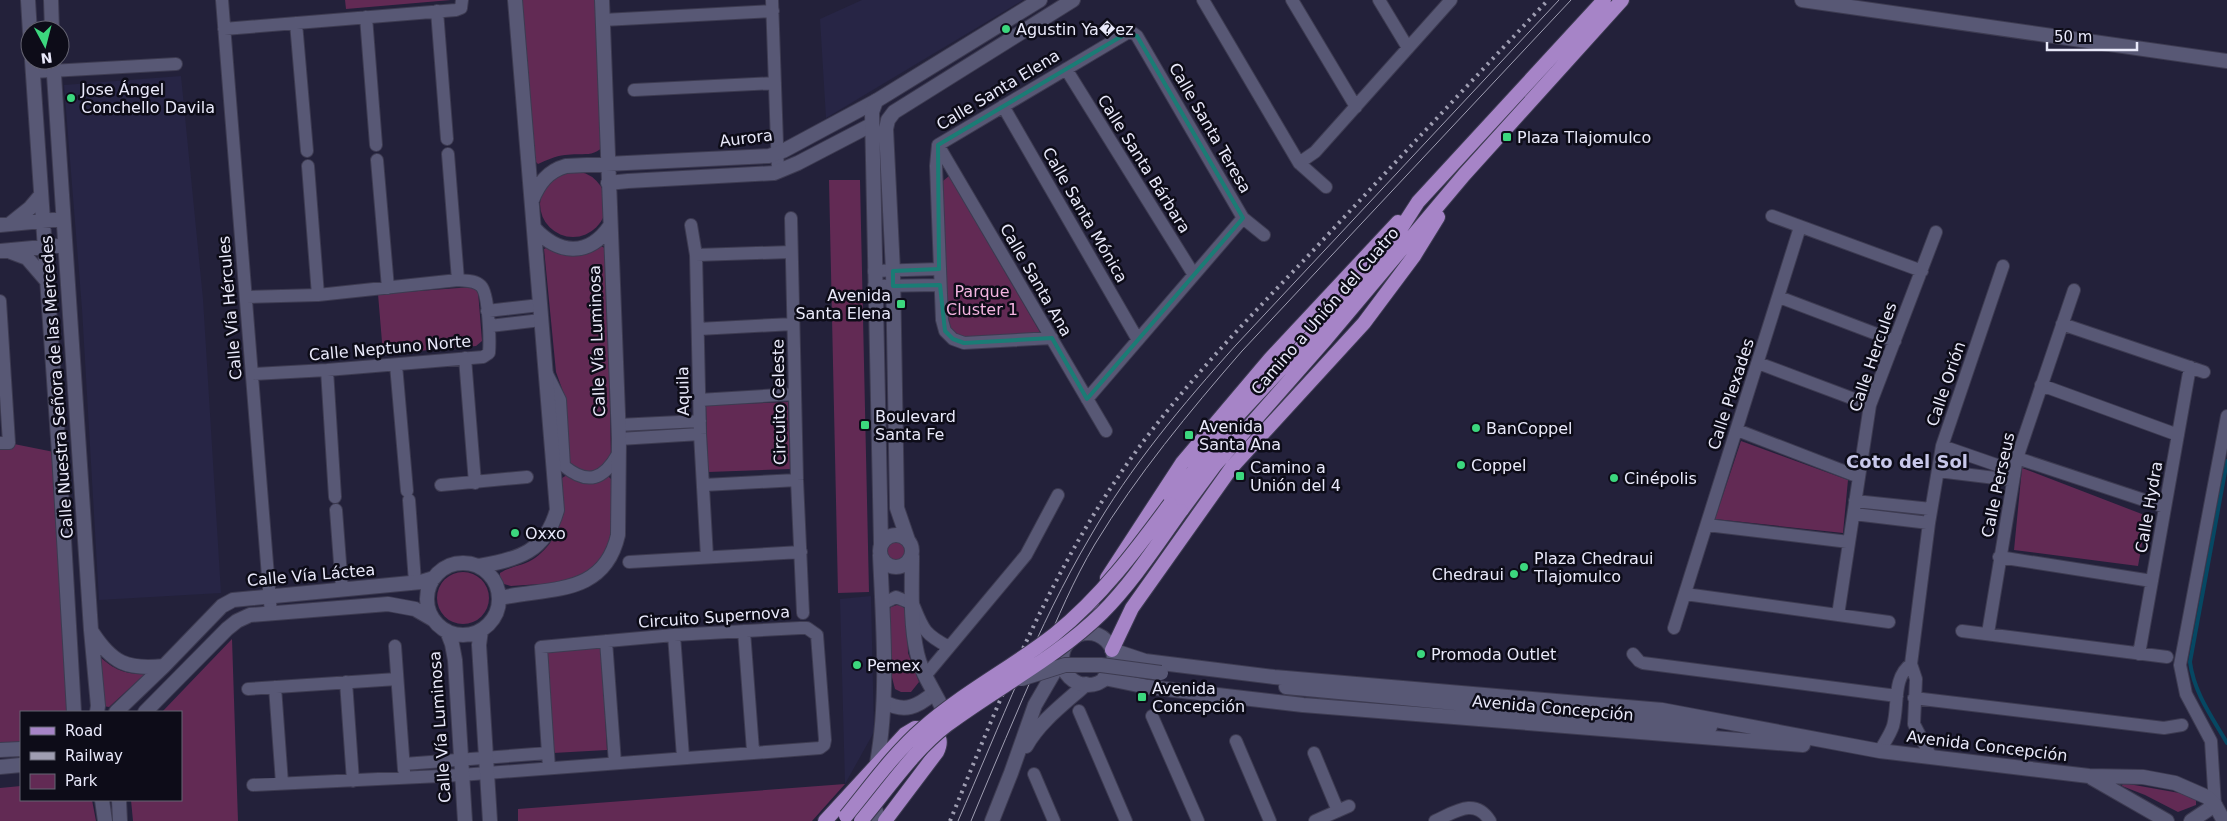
<svg xmlns="http://www.w3.org/2000/svg" width="2227" height="821" viewBox="0 0 2227 821" font-family="'DejaVu Sans',sans-serif">
  <style>
    .built { fill: #272545 }
    .green { fill: #622a54 }
    .lines { fill: none; stroke-linecap: round; stroke-linejoin: round }
    .stream { stroke: #064863; stroke-width: 4 }
    .minor-casing { stroke: #3d3b51; stroke-width: 14 }
    .tertiary-casing { stroke: #3d3b51; stroke-width: 16 }
    .secondary-casing { stroke: #3d3b51; stroke-width: 16 }
    .primary-casing { stroke: #3d3b51; stroke-width: 16 }
    .minor { stroke: #585875; stroke-width: 12 }
    .tertiary { stroke: #585875; stroke-width: 14 }
    .secondary { stroke: #585875; stroke-width: 14 }
    .primary { stroke: #a684c7; stroke-width: 14 }
    .tram { stroke: #9f9eb2; stroke-width: 1 }
    .rail { stroke: #9f9eb2; stroke-width: 4; stroke-dasharray: 2.5 5; stroke-linecap: butt }
    .secondary-bridge-casing { stroke: #3d3b51; stroke-width: 16; stroke-linecap: butt }
    .primary-bridge-casing { stroke: #3d3b51; stroke-width: 16; stroke-linecap: butt }
    .secondary-bridge { stroke: #585875; stroke-width: 14 }
    .primary-bridge { stroke: #a684c7; stroke-width: 14 }
    .marked { fill: none; stroke: #1a7c75; stroke-width: 4; stroke-linejoin: round }
    .poi-dot { fill: #3cd77e; stroke: #0d0c18; stroke-width: 2 }
    .labels { text-anchor: middle; dominant-baseline: central; stroke-width: 5; stroke-linejoin: round; paint-order: stroke }
    .poi-label { font-size: 16px; fill: #e9e9fa; stroke: #0d0c18; text-anchor: start }
    .street-label { font-size: 16px; fill: #e9e9fa; stroke: #0d0c18 }
    .park-label { font-size: 16px; fill: #f3b4e0; stroke: #0d0c18 }
    .neighbourhood-label { font-size: 18px; font-weight: bold; fill: #c8c8ea; stroke: #0d0c18 }
  </style>
  <rect width="100%" height="100%" fill="#23213a"/>
  <path class="built" d="M862 0H1023L826 118 820 19Z
    M181 76 203 299 221 593 99 600 82 309 64 85Z
    M871 596 874 732 845 784 840 599Z"/>
  <path class="green" d="M345 0H451L346 9Z
    M520 0H600L605 144C594 159 582 152 565 155 555 156 547 160 538 164L533 159Z
    M540 204a33 33 0 1 1 66 0a33 33 0 1 1-66 0Z
    M949 176 1041 334 967 338 955 335 948 326 943 181Z
    M829 180H860L869 592 838 593Z
    M600 245 607 250 611 459 597 473 575 470 568 459 565 397 556 372 544 249 548 247Z
    M472 287 478 291 482 341 476 346 383 354 378 294Z
    M788 402 790 469 708 472 706 405Z
    M1741 441 1848 480 1843 533 1715 519Z
    M0 443H9L59 453 69 712H21V742L0 744Z
    M2022 468 2147 516 2138 566 2014 550Z
    M567 475 608 476 612 480C613 494 617 512 615 526 612 548 592 576 570 581 551 585 530 584 511 586L504 584 500 579V573C510 566 524 566 535 558 563 538 563 508 562 478Z
    M885 551a11 11 0 1 1 22 0a11 11 0 1 1-22 0Z
    M437 598a26 26 0 1 1 52 0a26 26 0 1 1-52 0Z
    M897 605 902 606 907 611 908 653 919 682 911 692H901L895 689 889 666 888 612 891 607Z
    M232 639 238 821H133L131 800H181V712H162Z
    M601 646 607 750 553 753 547 649Z
    M99 656C114 670 125 674 145 674L109 707 103 706Z
    M2123 783 2185 794 2196 799V805L2178 812 2145 795 2122 786Z
    M845 784 812 821H518V809Z
    M21 786V800H92L96 821H0V788Z"/>
  <g class="lines">
    <path class="stream" d="M2227 461 2190 662C2194 693 2212 717 2227 743"/>
    <g class="minor-casing">
      <path id="minor" d="M222 0 271 614
        M772 0 778 172
        M1203 0 1299 163 1326 187
        M1292 0 1356 107
        M1379 0 1408 48
        M437 11 447 139
        M366 17 376 145
        M603 20 773 11
        M296 23 307 151
        M224 29 456 10 461 8 462 0
        M1066 69 1194 275
        M33 72 176 64
        M634 90 775 83
        M1003 106 1138 340
        M938 145 1106 431
        M448 154 458 280
        M377 160 388 288
        M1299 163 1315 152 1451 0
        M308 166 318 295
        M1772 216 1922 271
        M791 218 797 480 803 613
        M691 225 696 255 700 434 707 557
        M696 255 791 252
        M874 271 939 269
        M874 286 940 285
        M246 297 318 295 458 280C466 281 475 280 481 286 489 294 490 341 489 353L483 357 327 370 252 374
        M1779 297 1895 341
        M0 301 9 443H0
        M487 311 540 305
        M2062 324 2204 372
        M490 326 541 320
        M698 329 793 324
        M1052 338 964 343 953 339 945 331 942 320 936 166 938 145 1127 33H1133L1137 36 1243 218 1264 235
        M465 358 475 483
        M1758 363 1870 405
        M396 365 407 491
        M327 370 335 497
        M547 374 560 400 564 466C588 486 604 479 618 454
        M2041 385 2178 435
        M1087 399 1243 218
        M699 400 795 394
        M618 425 700 421
        M1737 430 1859 477
        M619 439 700 434
        M1942 446 2014 471
        M2017 458 2165 507
        M1938 471 2012 480
        M441 485 527 477
        M704 485 797 480
        M409 500 415 582
        M1855 501 1931 509
        M336 510 342 589
        M1854 514 1929 523
        M1707 525 1849 542
        M1999 557 2152 581
        M629 562 801 552
        M1685 594 1889 622
        M882 604 896 597 913 604C923 629 924 634 949 647
        M1838 615 1870 405 1936 232
        M1674 628 1800 227
        M744 631 753 751
        M1962 631 2167 657
        M1988 633 2017 458 2074 290
        M674 635 683 757
        M606 641 615 763
        M395 646 404 770
        M1633 654 1639 661 1643 663 1897 696
        M2139 654 2190 367
        M925 676 1026 555 1058 495
        M346 682 353 781
        M275 687 282 783
        M248 689 397 679
        M1914 698 2164 728 2182 725
        M1079 711 1126 821
        M1152 716 1198 821
        M1236 741 1270 821
        M1880 751C1884 743 1890 735 1893 726 1899 705 1892 678 1911 664
        M1314 753 1338 811
        M1931 757 1914 724 1916 679 1911 664 1929 523 1942 446 2003 266
        M404 764 548 753
        M1034 774 1054 821
        M253 785 461 775 820 748 824 745 825 740 817 635 807 628H800L674 635 541 647 549 768
        M2215 805 2211 741 2186 694 2180 665 2227 416
        M1315 821 1349 806
        M1435 821C1455 812 1475 797 1490 821"/>
    </g>
    <g class="tertiary-casing">
      <path id="tertiary" d="M28 0 30 33
        M51 0 52 30
        M1802 0 2227 61
        M32 60 59 453 74 712
        M53 60 91 630 98 706 97 712
        M608 183 628 181 774 173 798 163 871 125
        M532 200C539 183 548 171 566 166L769 156 783 151 876 101
        M10 224 30 208 41 195
        M0 225 63 219
        M534 228C558 254 588 258 610 226
        M0 251 65 245
        M11 252 27 258 46 280
        M427 599a36 36 0 1 1 72 0a36 36 0 1 1-72 0Z
        M479 566C519 559 545 552 557 510L515 0
        M500 598C548 587 604 597 618 535L619 439 602 0
        M481 630 479 645 490 821
        M447 631 452 644 455 660 465 821
        M92 632C112 663 127 670 164 666
        M884 702C905 713 917 707 934 693
        M116 712 164 666 222 606 233 600 421 582 434 578
        M145 712 227 629 237 621 250 615 388 604 415 609 434 620
        M1026 746C1040 721 1065 703 1086 684
        M0 750 21 749
        M0 767 21 765
        M873 776 872 799 879 821
        M102 800 105 821
        M119 800 120 821
        M992 821 1011 773 1035 705 1060 662
        M2191 821 2215 805"/>
    </g>
    <g class="secondary-casing">
      <path id="secondary" d="M880 551a16 16 0 1 1 32 0a16 16 0 1 1-32 0Z
        M908 540 897 508 893 271 886 129 888 120 894 112 1073 0
        M881 544 872 112 876 101 1040 0
        M912 556C912 588 910 622 917 653 922 678 940 697 947 720
        M1062 659a26 26 0 1 1 52 0a26 26 0 1 1-52 0Z
        M1112 650 1145 661 1274 677 1662 710 1880 751 2089 776 2143 777 2175 783 2207 797 2215 805 2224 821
        M1104 678 1148 687 1303 705 1803 745
        M1286 687 1710 727
        M877 763C889 697 883 623 880 555
        M2092 778 2167 821"/>
    </g>
    <g class="primary-casing">
      <path id="primary" d="M1170 504 1200 462 1239 414 1358 286 1391 244 1418 202 1604 0
        M1181 511 1215 465 1326 339 1464 175 1622 0
        M1107 578 1182 463 1270 359 1398 222
        M1071 639 1092 603
        M1112 650 1132 608 1232 467 1364 323 1414 256 1438 217
        M825 821 905 734 915 728 933 729C940 737 942 742 937 752L885 821"/>
    </g>
    <use href="#minor" class="minor"/>
    <use href="#tertiary" class="tertiary"/>
    <use href="#secondary" class="secondary"/>
    <use href="#primary" class="primary"/>
    <path class="tram" d="M958 821C1000 725 1037 627 1090 537 1130 467 1183 404 1236 345L1559 0
      M971 821C994 766 1017 711 1041 657 1057 619 1074 579 1095 544 1137 475 1189 412 1242 351L1571 0"/>
    <path class="rail" d="M950 821C998 704 1043 589 1114 483 1169 400 1239 328 1308 256 1388 170 1468 85 1548 0"/>
    <g class="secondary-bridge-casing">
      <path id="secondary-bridge" d="M1021 679 1065 665H1101L1161 673"/>
    </g>
    <g class="primary-bridge-casing">
      <path id="primary-bridge" d="M846 816C870 787 894 753 923 728 964 692 1013 667 1055 634 1101 597 1136 550 1170 504
        M861 821C888 789 914 750 947 725 998 687 1056 658 1102 613 1132 583 1156 546 1181 511"/>
    </g>
    <use href="#secondary-bridge" class="secondary-bridge"/>
    <use href="#primary-bridge" class="primary-bridge"/>
  </g>
  <path class="marked" d="M1127 33 1137 36 1243 218 1087 399 1052 338 964 343 953 339 945 331 940 285 893 286V271L939 269 938 145Z"/>
  <g class="poi-dot">
    <circle cx="1006" cy="29" r="5"/>
    <circle cx="71" cy="98" r="5"/>
    <rect x="1502" y="132" width="10" height="10" rx="2.5"/>
    <rect x="896" y="299" width="10" height="10" rx="2.5"/>
    <rect x="860" y="420" width="10" height="10" rx="2.5"/>
    <circle cx="1476" cy="428" r="5"/>
    <rect x="1184" y="430" width="10" height="10" rx="2.5"/>
    <circle cx="1461" cy="465" r="5"/>
    <rect x="1235" y="471" width="10" height="10" rx="2.5"/>
    <circle cx="1614" cy="478" r="5"/>
    <circle cx="515" cy="533" r="5"/>
    <circle cx="1524" cy="567" r="5"/>
    <circle cx="1514" cy="574" r="5"/>
    <circle cx="1421" cy="654" r="5"/>
    <circle cx="857" cy="665" r="5"/>
    <rect x="1137" y="692" width="10" height="10" rx="2.5"/>
  </g>
  <g class="labels">
    <g class="poi-label">
      <text x="1016" y="29">Agustin Ya�ez</text>
      <text x="81" y="89">Jose Ángel<tspan x="81" dy="18">Conchello Davila</tspan></text>
      <text x="1517" y="137">Plaza Tlajomulco</text>
      <text x="891" y="295" text-anchor="end">Avenida<tspan x="891" dy="18">Santa Elena</tspan></text>
      <text x="875" y="416">Boulevard<tspan x="875" dy="18">Santa Fe</tspan></text>
      <text x="1199" y="426">Avenida<tspan x="1199" dy="18">Santa Ana</tspan></text>
      <text x="1486" y="428">BanCoppel</text>
      <text x="1471" y="465">Coppel</text>
      <text x="1250" y="467">Camino a<tspan x="1250" dy="18">Unión del 4</tspan></text>
      <text x="1624" y="478">Cinépolis</text>
      <text x="525" y="533">Oxxo</text>
      <text x="1534" y="558">Plaza Chedraui<tspan x="1534" dy="18">Tlajomulco</tspan></text>
      <text x="1504" y="574" text-anchor="end">Chedraui</text>
      <text x="1431" y="654">Promoda Outlet</text>
      <text x="867" y="665">Pemex</text>
      <text x="1152" y="688">Avenida<tspan x="1152" dy="18">Concepción</tspan></text>
    </g>
    <g class="street-label">
      <text transform="translate(998 90) rotate(-31)">Calle Santa Elena</text>
      <text transform="translate(1210 128) rotate(60)">Calle Santa Teresa</text>
      <text transform="translate(746 138) rotate(-7)">Aurora</text>
      <text transform="translate(1144 164) rotate(58)">Calle Santa Bárbara</text>
      <text transform="translate(1085 215) rotate(60)">Calle Santa Mónica</text>
      <text transform="translate(1036 280) rotate(60)">Calle Santa Ana</text>
      <text transform="translate(230 308) rotate(-95)">Calle Vía Hércules</text>
      <text transform="translate(1325 311) rotate(-49)">Camino a Unión del Cuatro</text>
      <text transform="translate(597 341) rotate(-92)">Calle Vía Luminosa</text>
      <text transform="translate(390 348) rotate(-5)">Calle Neptuno Norte</text>
      <text transform="translate(1873 357) rotate(-71)">Calle Hercules</text>
      <text transform="translate(1946 384) rotate(-71)">Calle Orión</text>
      <text transform="translate(57 387) rotate(-94)">Calle Nuestra Señora de las Mercedes</text>
      <text transform="translate(683 391) rotate(-91)">Aquila</text>
      <text transform="translate(1731 394) rotate(-72)">Calle Plexades</text>
      <text transform="translate(779 402) rotate(-91)">Circuito Celeste</text>
      <text transform="translate(1998 485) rotate(-78)">Calle Perseus</text>
      <text transform="translate(2149 507) rotate(-80)">Calle Hydra</text>
      <text transform="translate(311 575) rotate(-5)">Calle Vía Láctea</text>
      <text transform="translate(714 617) rotate(-4)">Circuito Supernova</text>
      <text transform="translate(1553 708) rotate(5)">Avenida Concepción</text>
      <text transform="translate(440 727) rotate(-94)">Calle Vía Luminosa</text>
      <text transform="translate(1987 746) rotate(7)">Avenida Concepción</text>
    </g>
    <g class="park-label">
      <text x="982" y="291">Parque<tspan x="982" dy="18">Cluster 1</tspan></text>
    </g>
    <g class="neighbourhood-label">
      <text x="1907" y="461">Coto del Sol</text>
    </g>
  </g>
  <rect x="20" y="711" width="162" height="90" fill="#0d0c18" stroke="#656472"/>
  <rect x="30" y="727" width="25" height="8" fill="#a684c7" stroke="#656472"/>
  <text x="65" y="736" font-size="15" fill="#e9e9fa">Road</text>
  <rect x="30" y="752" width="25" height="8" fill="#9f9eb2" stroke="#656472"/>
  <text x="65" y="761" font-size="15" fill="#e9e9fa">Railway</text>
  <rect x="30" y="774" width="25" height="15" fill="#622a54" stroke="#656472"/>
  <text x="65" y="786" font-size="15" fill="#e9e9fa">Park</text>
  <g transform="translate(45 45) rotate(173)"><circle r="24" fill="#0d0c18" stroke="#656472"/>
  <path d="M0-4L9 19L0 12L-9 19Z" fill="#3cd77e"/>
  <text y="-8" font-size="14" font-weight="bold" text-anchor="middle" fill="#e9e9fa">N</text>
  </g>
  <path d="M2047 42v8h90v-8" fill="none" stroke="#e9e9fa" stroke-width="2.5"/>
  <text x="2054" y="42" font-size="15" fill="#e9e9fa" stroke="#0d0c18" stroke-width="4" paint-order="stroke">50 m</text>
</svg>
